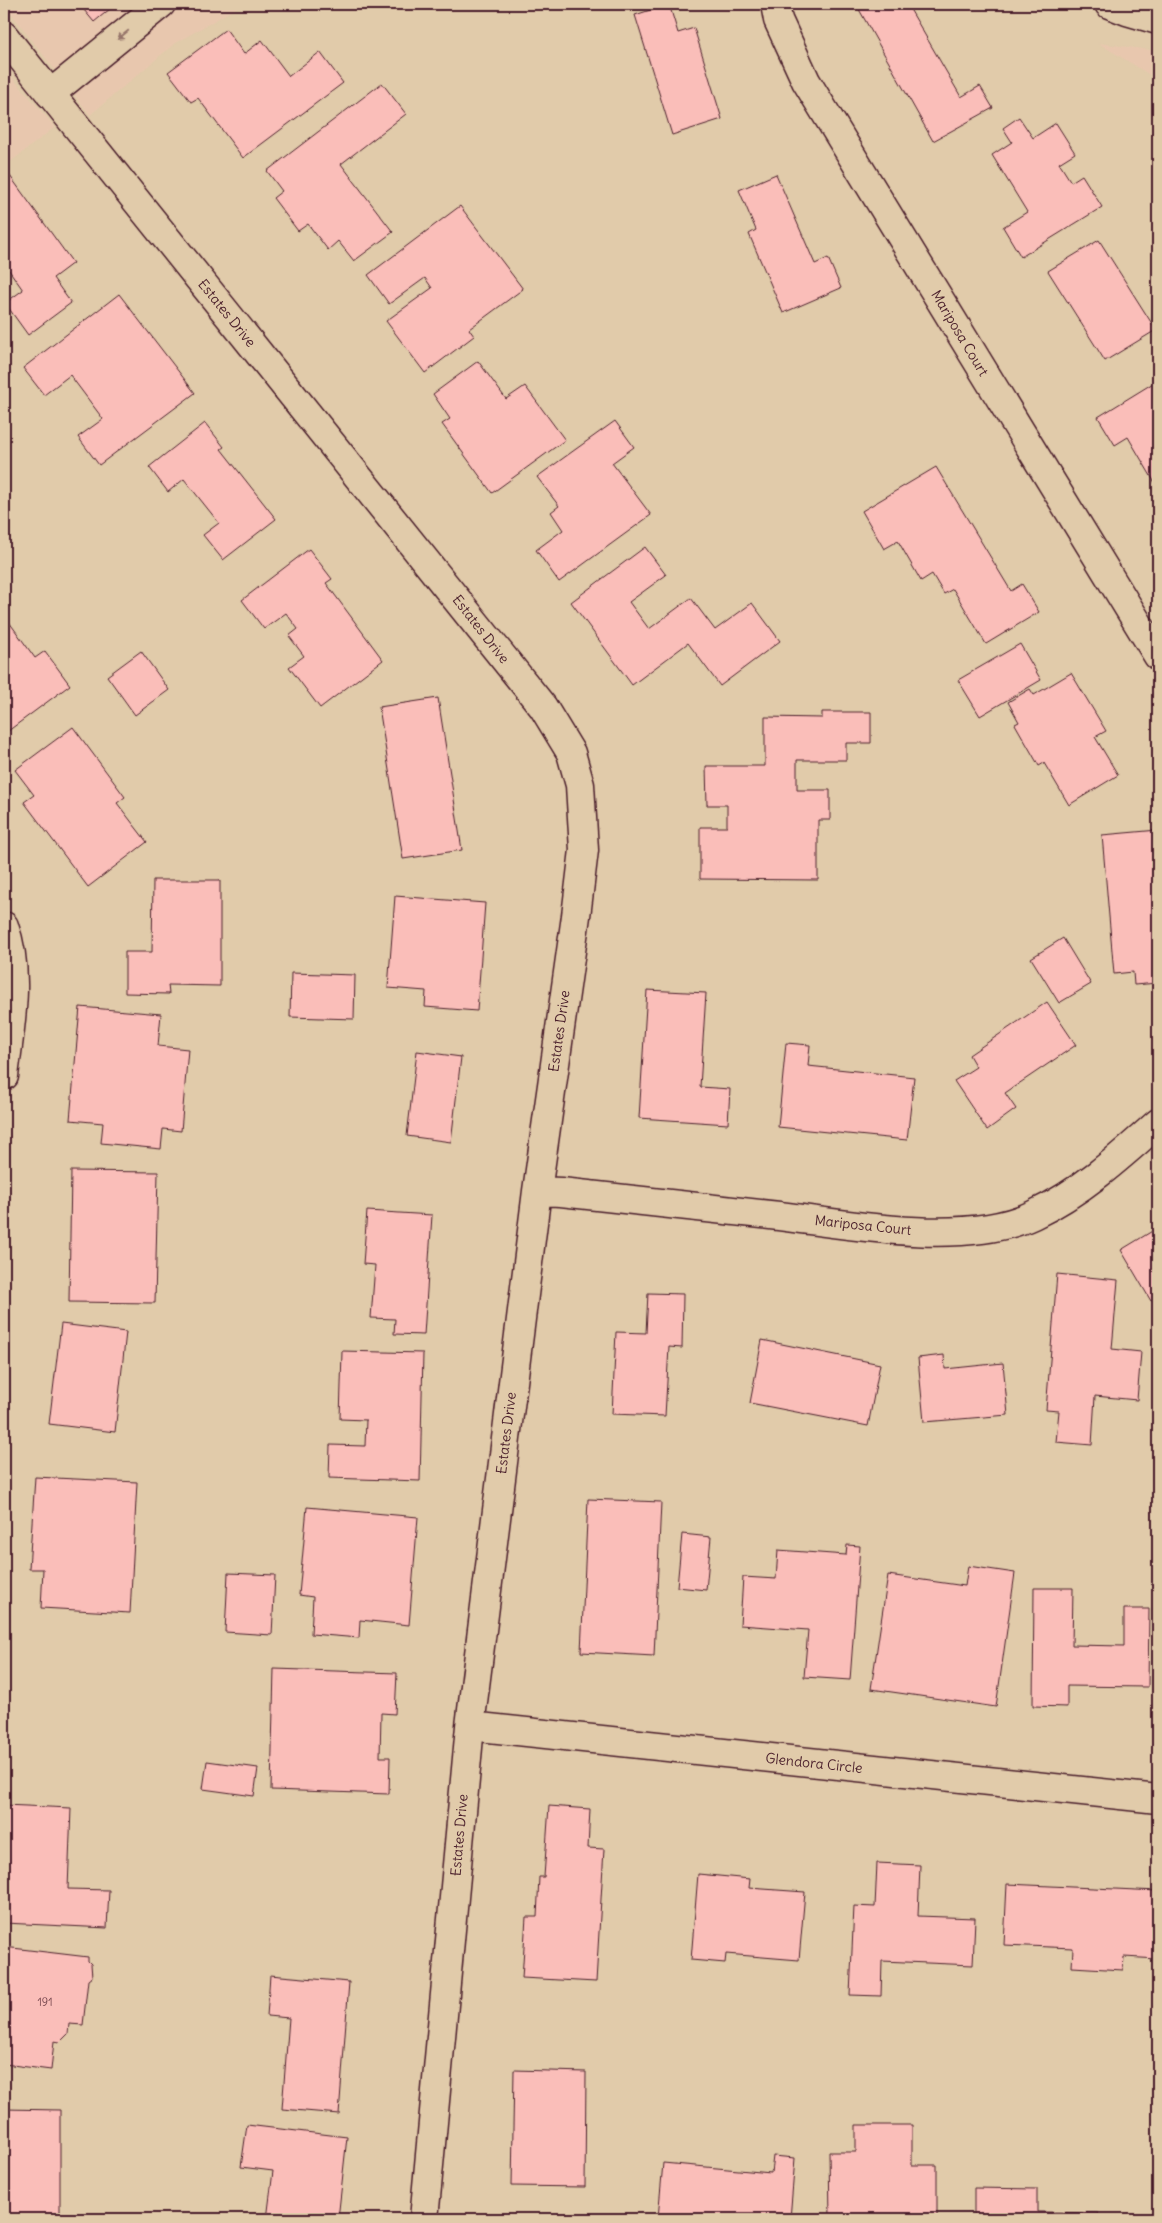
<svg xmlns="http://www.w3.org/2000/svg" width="1162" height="2223" viewBox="0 0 1162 2223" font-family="Delius,sans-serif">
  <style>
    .built { fill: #e8c7ae }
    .building { fill: #fabeb9; stroke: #4a1f2b }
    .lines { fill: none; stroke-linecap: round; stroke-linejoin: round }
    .minor-casing { stroke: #4a1f2b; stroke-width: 31 }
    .minor { stroke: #e1cbaa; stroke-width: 28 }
    .oneway { fill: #96756a }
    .labels { text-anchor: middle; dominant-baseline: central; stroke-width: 5; stroke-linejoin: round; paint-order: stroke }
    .number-label { font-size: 11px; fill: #76474e }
    .street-label { font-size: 14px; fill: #4a1f2b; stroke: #e1cbaa }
  </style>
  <rect width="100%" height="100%" fill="#e1cbaa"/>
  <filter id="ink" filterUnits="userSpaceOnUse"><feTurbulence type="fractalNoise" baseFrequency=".02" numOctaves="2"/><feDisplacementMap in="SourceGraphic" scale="10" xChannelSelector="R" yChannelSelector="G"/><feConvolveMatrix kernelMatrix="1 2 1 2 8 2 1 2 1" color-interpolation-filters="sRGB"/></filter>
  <g filter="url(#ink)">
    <path class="built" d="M4 4H243L174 44 90 115Z
      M1098 43 1158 51V80L1134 65Z
      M4 68 55 127 4 167Z"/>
    <path class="building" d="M79 4H116L94 22Z
      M669 4 678 33 694 28 722 119 672 135 635 15Z
      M856 4H907L961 97 980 86 993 108 933 141Z
      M226 29 244 54 262 40 289 76 320 52 343 83 243 158 198 98 191 102 168 72Z
      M382 83 406 114 341 164 393 232 354 261 338 241 328 250 308 224 298 231 273 198 282 191 267 171Z
      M1019 117 1033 138 1056 123 1075 153 1059 163 1071 182 1082 175 1102 207 1021 257 1003 227 1027 212 992 155 1012 142 1003 128Z
      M776 174 815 264 828 258 841 288 783 313 749 234 756 230 739 190Z
      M10 176 73 263 53 278 71 303 28 335 5 303 23 290 4 263V181Z
      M460 206 523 289 469 329 474 336 425 373 386 321 432 288 425 278 389 304 368 275Z
      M1099 240 1156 330 1105 361 1048 271Z
      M119 294 195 393 99 465 78 437 103 419 70 375 44 395 23 368Z
      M478 361 506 399 525 386 565 440 492 493 442 424 450 419 433 394Z
      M1155 382 1158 388V488L1128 437 1115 445 1098 417Z
      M615 421 634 447 612 463 651 515 559 582 536 550 563 530 551 512 559 506 537 477Z
      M205 423 224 447 221 449 276 519 223 560 203 535 219 523 184 479 168 492 149 467Z
      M936 467 1011 591 1022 584 1039 612 986 644 953 589 944 594 932 574 921 581 898 541 884 549 862 511Z
      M645 547 666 575 629 602 649 629 691 598 715 630 752 603 780 641 720 686 688 643 632 685 571 602Z
      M309 549 332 579 326 583 383 660 320 708 289 667 304 656 289 636 298 629 286 613 264 629 242 600Z
      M4 615 35 658 45 651 70 685 4 734Z
      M1020 644 1041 680 980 716 958 680Z
      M141 651 169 690 135 715 107 676Z
      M1071 673 1106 731 1095 737 1118 775 1069 805 1044 763 1039 766 1015 724 1019 722 1008 702 1030 689 1034 695Z
      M438 698 462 850 403 859 379 707Z
      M822 712H871V743H846V760H797V790H830V820H818V880L700 879V827H727V805H707L706 766H765V717L822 718Z
      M73 727 125 797 117 803 147 842 88 887 24 802 34 795 15 770Z
      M1158 830V983L1134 985 1133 972 1114 974 1102 835Z
      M153 880H220V986L168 985 169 994 125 993V952H152Z
      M395 896 485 903 477 1011 425 1007 426 991 388 988Z
      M1063 938 1091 984 1059 1003 1031 958Z
      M291 973 355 975 354 1019 290 1017Z
      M647 990 706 993 700 1087 730 1089 728 1124 639 1118Z
      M1047 1002 1076 1045 1005 1093 1016 1109 987 1130 954 1081 976 1067 969 1055Z
      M80 1007 161 1014 158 1046 188 1049 181 1131 163 1129 161 1149 101 1143 103 1123 70 1120Z
      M786 1043 810 1045 808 1066 914 1077 907 1140 778 1127Z
      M417 1051 461 1057 451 1142 407 1136Z
      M71 1171 158 1172 155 1303 69 1302Z
      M367 1211 432 1215 424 1335 394 1334 395 1319 371 1318 375 1265 363 1264Z
      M1154 1230 1158 1238V1297L1151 1301 1121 1250Z
      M1057 1274 1118 1280 1112 1349 1141 1352 1137 1400 1095 1396 1092 1445 1056 1442 1059 1411 1046 1410Z
      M648 1293 683 1294 682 1348 669 1347 665 1416 612 1414 616 1332 646 1333Z
      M61 1324 126 1332 115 1432 49 1424Z
      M762 1340 880 1364 868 1426 750 1403Z
      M342 1351 423 1353 420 1481 329 1478 330 1445 365 1446 366 1420 340 1419Z
      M944 1355 945 1369 1003 1363 1008 1415 924 1422 918 1358Z
      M35 1477 137 1482 130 1613 41 1608 43 1569H29Z
      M588 1499 661 1502 654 1656 581 1652Z
      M307 1507 418 1517 409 1625 360 1620 359 1638 311 1634 313 1597 299 1595Z
      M682 1534 711 1537 706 1590 677 1587Z
      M847 1545 860 1546 850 1680 804 1677 808 1630 740 1625 743 1577 776 1579 778 1550 846 1555Z
      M968 1566 1015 1573 996 1707 871 1689 888 1575 965 1586Z
      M228 1573 275 1575 272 1635 225 1632Z
      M1034 1588H1073L1072 1645 1124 1646V1609H1149L1148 1687 1067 1686V1707L1033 1706Z
      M274 1669 397 1673 395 1714 381 1713 380 1757H390L389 1794 271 1790Z
      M207 1761 258 1768 254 1796 203 1789Z
      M4 1805 71 1808 68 1889 109 1890 107 1928 4 1923Z
      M549 1806 590 1809 588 1848 604 1849 596 1982 522 1978 526 1917H537L539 1877H544Z
      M877 1863 920 1865 918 1916 975 1918 973 1965 882 1961 881 1996 850 1995 854 1906 875 1907Z
      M698 1874 750 1879 749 1888 805 1892 799 1960 726 1954 725 1963 691 1960Z
      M1007 1884 1158 1891V1959L1124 1957 1123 1970 1072 1967 1073 1948 1004 1945Z
      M4 1947 88 1957V1961L91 1964 92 1977 88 1980 83 2025 69 2024 68 2034 60 2042 54 2041 51 2070 4 2064Z
      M270 1975 349 1982 339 2114 282 2109 289 2018 267 2016Z
      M514 2070 586 2072 585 2187 512 2186Z
      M4 2109 60 2110V2219H4Z
      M247 2125 347 2137 338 2219H267L273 2171 241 2167Z
      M856 2125H912V2165H937V2219H830L829 2152H856Z
      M773 2156 795 2158 790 2219 658 2218 663 2163 771 2173Z
      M974 2188 1037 2189V2212L1098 2213V2219H974Z"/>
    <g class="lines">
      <g class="minor-casing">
        <path id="minor" d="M775 4 778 20 806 81 1158 656
          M1109 4 1127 11 1158 20
          M4 36 543 707 571 753 580 785 584 850 576 916 537 1191 470 1726 424 2219
          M50 94 161 4
          M4 926C21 973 10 1027 4 1076
          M537 1191 561 1192C634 1200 706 1208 779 1216 853 1225 965 1247 1033 1215 1080 1193 1120 1157 1158 1123
          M470 1726 1158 1799"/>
      </g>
      <use href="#minor" class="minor"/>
    </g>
    <defs><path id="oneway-solid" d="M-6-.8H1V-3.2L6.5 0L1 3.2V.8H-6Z" transform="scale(1.25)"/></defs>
    <use class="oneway" href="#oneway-solid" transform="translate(123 35) rotate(141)"/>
  </g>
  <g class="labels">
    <g class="number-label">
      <text x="45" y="2002">191</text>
    </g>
    <g class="street-label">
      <text transform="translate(227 313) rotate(51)">Estates Drive</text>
      <text transform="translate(960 333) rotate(59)">Mariposa Court</text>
      <text transform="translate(481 629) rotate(52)">Estates Drive</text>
      <text transform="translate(559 1031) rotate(-82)">Estates Drive</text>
      <text transform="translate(863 1225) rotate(6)">Mariposa Court</text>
      <text transform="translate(506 1433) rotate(-83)">Estates Drive</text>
      <text transform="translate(814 1763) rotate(6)">Glendora Circle</text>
      <text transform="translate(459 1835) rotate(-85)">Estates Drive</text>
    </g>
  </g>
  <rect width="1162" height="2223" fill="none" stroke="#e1cbaa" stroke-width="20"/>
  <rect x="10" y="10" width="1142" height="2203" fill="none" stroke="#4a1f2b" stroke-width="2" filter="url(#ink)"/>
</svg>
